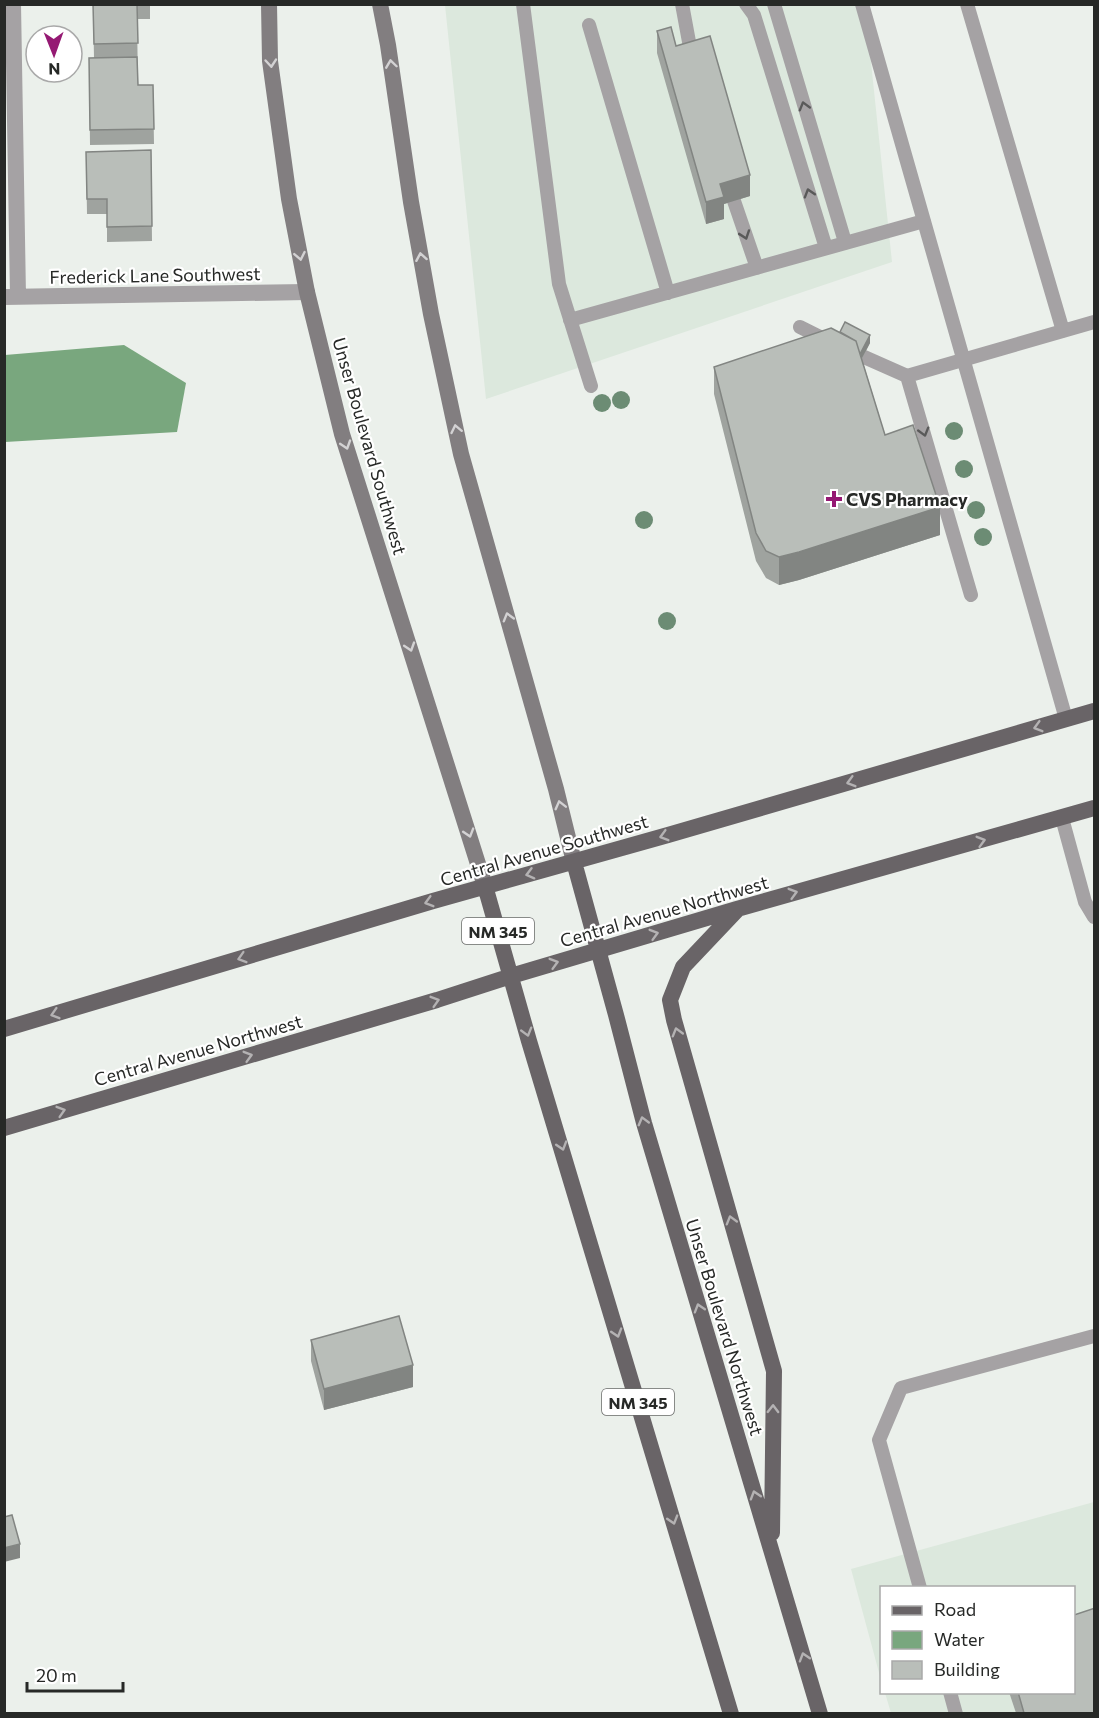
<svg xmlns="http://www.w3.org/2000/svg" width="1099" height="1718" viewBox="0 0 1099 1718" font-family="Commissioner,sans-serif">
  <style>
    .built { fill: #dce8dd }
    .water { fill: #79a77e }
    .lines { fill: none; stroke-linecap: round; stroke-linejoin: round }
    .service { stroke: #a5a2a4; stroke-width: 14 }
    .minor { stroke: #a5a2a4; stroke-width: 16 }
    .secondary { stroke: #827e80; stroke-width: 16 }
    .primary { stroke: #696467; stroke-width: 16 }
    .tree { fill: #6c8c74 }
    .wall { fill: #9fa39f }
    .shaded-wall { fill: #828582 }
    .building { fill: #b9beb9; stroke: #828582; stroke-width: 1.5 }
    .oneway { stroke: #d3d2d3 }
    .oneway2 { stroke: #595959 }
    .oneway3 { stroke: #b4b2b3 }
    .poi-dot { fill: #951973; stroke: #fff; stroke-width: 2 }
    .labels { text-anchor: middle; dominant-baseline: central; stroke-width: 4.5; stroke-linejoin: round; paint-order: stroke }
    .shield { fill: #fff; stroke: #686968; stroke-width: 1.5 }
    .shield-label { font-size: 16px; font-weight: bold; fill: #272927 }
    .street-label { font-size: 18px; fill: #272927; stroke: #fff }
    .poi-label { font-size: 18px; font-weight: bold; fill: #272927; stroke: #fff; text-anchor: start }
  </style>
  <rect width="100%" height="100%" fill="#ebf0eb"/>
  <path class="built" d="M445 5H865L892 262 486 399Z
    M1094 1502V1713H891L885 1693 1074 1692V1588H882L881 1680 851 1569Z"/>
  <path class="water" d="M124 345 186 383 177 432 5 442V355Z"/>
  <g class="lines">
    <path class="service" d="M523 4 559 284 591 386
      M682 4 692 58
      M746 4 754 15 826 248
      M774 4 845 242
      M862 4 1066 719
      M967 4 1063 331
      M589 25 668 293
      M734 201 757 268
      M570 320 924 221
      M800 327 828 341
      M846 349 907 376 1094 322
      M907 376 971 595
      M1062 818 1085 902 1094 917
      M920 1588 879 1440 901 1388 1094 1336
      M950 1692 956 1714"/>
    <path class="minor" d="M13 4 18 296
      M4 297 307 292"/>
    <path class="secondary" d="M269 4 270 61 289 199 307 292 342 434 485 886
      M380 4 388 45 411 202 431 314 461 454 556 789 574 862"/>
    <path class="primary" d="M574 862 616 1015 644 1123 820 1714
      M485 886 529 1041 731 1714
      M737 910 683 967 670 1000 674 1020 774 1371 772 1533
      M4 1029 433 901 668 835 1094 711
      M4 1128 437 1000 511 976 737 909 1094 808"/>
  </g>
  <g class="tree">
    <circle cx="621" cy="400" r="9"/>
    <circle cx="602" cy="403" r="9"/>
    <circle cx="954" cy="431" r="9"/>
    <circle cx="964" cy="469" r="9"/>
    <circle cx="976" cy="510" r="9"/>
    <circle cx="644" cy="520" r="9"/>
    <circle cx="983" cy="537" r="9"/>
    <circle cx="667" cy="621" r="9"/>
  </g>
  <path class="wall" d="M93 4H150V19H137L138 85H153L154 144 90 145 89 58H94Z
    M657 31 676 46 750 196 724 204V219L706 224 657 53Z
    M151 150 152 241 107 242V214H87L86 152Z
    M840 332 870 343 862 359 885 435 940 535 799 580 779 585 766 578 756 561 714 394V367Z
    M311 1340 413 1387 324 1410 311 1361Z
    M1009 1692H1074L1095 1713H1016Z"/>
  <path class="shaded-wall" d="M750 175V196L724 204V219L706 224V202L720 184Z
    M870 335V343L856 369V361Z
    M940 507V535L799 580 779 585V557Z
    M413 1365V1387L324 1410V1389Z
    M20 1544V1558L4 1562V1548Z"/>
  <path class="building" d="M93 4H137L138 43 94 44Z
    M671 27 676 46 710 36 750 175 720 184 724 197 706 202 657 31Z
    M137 57 138 85H153L154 129 90 130 89 58Z
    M151 150 152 226 107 227V199H87L86 152Z
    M845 322 870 335 860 354 856 341 840 332Z
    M831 328 856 341 885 435 913 425 940 507 799 552 779 557 766 551 756 533 714 367Z
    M399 1316 413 1365 324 1389 311 1340Z
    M12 1515 20 1544 4 1548V1517Z
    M1095 1608V1713H1024L1018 1692H1074V1615Z"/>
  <defs><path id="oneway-chevron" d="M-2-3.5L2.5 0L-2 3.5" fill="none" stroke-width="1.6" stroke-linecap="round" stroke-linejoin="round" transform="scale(1.5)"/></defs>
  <g class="oneway">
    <use href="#oneway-chevron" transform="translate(271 63) rotate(85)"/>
    <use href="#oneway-chevron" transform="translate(391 64) rotate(-98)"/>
    <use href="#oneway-chevron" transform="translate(300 256) rotate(79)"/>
    <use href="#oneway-chevron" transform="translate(421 257) rotate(-100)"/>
    <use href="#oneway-chevron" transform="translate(456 429) rotate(-102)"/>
    <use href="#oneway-chevron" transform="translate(346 445) rotate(72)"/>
    <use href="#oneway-chevron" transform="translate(508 617) rotate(-106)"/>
    <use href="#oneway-chevron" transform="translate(410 647) rotate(72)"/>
    <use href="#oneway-chevron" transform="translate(560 805) rotate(-104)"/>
    <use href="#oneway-chevron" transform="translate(469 833) rotate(73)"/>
  </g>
  <g class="oneway2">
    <use href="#oneway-chevron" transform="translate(804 106) rotate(-106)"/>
    <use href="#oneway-chevron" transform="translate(809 193) rotate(-107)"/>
    <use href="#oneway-chevron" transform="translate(745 235) rotate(71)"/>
    <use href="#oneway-chevron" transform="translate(924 432) rotate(74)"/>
  </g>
  <g class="oneway3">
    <use href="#oneway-chevron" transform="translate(1038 727) rotate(164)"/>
    <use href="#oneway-chevron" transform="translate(851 782) rotate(164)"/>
    <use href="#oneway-chevron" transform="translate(664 836) rotate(164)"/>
    <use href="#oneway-chevron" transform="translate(981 841) rotate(-16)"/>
    <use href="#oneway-chevron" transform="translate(530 874) rotate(165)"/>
    <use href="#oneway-chevron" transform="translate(793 893) rotate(-16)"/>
    <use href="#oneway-chevron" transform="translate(429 902) rotate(164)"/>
    <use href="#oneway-chevron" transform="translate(654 934) rotate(-16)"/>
    <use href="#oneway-chevron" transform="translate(242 958) rotate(163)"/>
    <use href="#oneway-chevron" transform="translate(554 963) rotate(-16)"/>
    <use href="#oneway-chevron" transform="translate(435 1001) rotate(-17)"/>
    <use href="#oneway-chevron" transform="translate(55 1014) rotate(163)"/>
    <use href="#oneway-chevron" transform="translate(527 1032) rotate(74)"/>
    <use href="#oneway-chevron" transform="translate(677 1032) rotate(-106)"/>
    <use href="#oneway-chevron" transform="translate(248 1056) rotate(-16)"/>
    <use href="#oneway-chevron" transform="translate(61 1111) rotate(-17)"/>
    <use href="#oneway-chevron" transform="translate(643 1121) rotate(-105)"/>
    <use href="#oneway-chevron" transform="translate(562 1146) rotate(73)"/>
    <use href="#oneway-chevron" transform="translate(731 1220) rotate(-106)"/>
    <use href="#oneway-chevron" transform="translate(699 1308) rotate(-107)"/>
    <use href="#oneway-chevron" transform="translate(617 1333) rotate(73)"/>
    <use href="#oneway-chevron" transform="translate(773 1409) rotate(-89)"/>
    <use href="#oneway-chevron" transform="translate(755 1495) rotate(-107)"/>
    <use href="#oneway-chevron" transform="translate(673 1520) rotate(73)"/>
    <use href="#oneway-chevron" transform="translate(804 1657) rotate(-107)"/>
  </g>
  <path class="poi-dot" d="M831 490h6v6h6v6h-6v6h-6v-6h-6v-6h6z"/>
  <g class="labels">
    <g class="shield">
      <rect x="462" y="918" width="72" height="26" rx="4.5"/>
      <rect x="602" y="1389" width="72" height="26" rx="4.5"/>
    </g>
    <g class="shield-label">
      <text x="498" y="931">NM 345</text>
      <text x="638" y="1402">NM 345</text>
    </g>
    <g class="street-label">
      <text transform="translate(155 275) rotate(-1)">Frederick Lane Southwest</text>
      <text transform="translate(370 446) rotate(74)">Unser Boulevard Southwest</text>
      <text transform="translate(544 850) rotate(-16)">Central Avenue Southwest</text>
      <text transform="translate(664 911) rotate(-16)">Central Avenue Northwest</text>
      <text transform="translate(198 1050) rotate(-16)">Central Avenue Northwest</text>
      <text transform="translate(725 1327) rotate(73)">Unser Boulevard Northwest</text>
    </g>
    <g class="poi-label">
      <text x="846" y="499">CVS Pharmacy</text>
    </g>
  </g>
  <rect width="1099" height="1718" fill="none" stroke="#272927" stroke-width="12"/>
  <rect x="880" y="1586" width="195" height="108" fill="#ffffff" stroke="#a9a9a9" stroke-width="1.5"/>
  <rect x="892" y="1606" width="30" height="9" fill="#696467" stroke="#a9a9a9" stroke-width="1.5"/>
  <text x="934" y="1616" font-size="18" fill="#272927">Road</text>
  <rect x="892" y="1631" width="30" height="18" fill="#79a77e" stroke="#a9a9a9" stroke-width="1.5"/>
  <text x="934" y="1646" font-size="18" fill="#272927">Water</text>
  <rect x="892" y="1661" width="30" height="18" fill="#b9beb9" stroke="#a9a9a9" stroke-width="1.5"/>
  <text x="934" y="1676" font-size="18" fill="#272927">Building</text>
  <g transform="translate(54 54) rotate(179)"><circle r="28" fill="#ffffff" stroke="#a9a9a9" stroke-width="1.5"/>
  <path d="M0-4.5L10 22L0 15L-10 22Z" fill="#951973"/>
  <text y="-9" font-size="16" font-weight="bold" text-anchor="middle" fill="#272927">N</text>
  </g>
  <path d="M27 1682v9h96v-9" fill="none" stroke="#272927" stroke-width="3"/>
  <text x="36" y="1682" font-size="18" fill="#272927" stroke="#ffffff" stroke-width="4.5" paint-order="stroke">20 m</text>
</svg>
